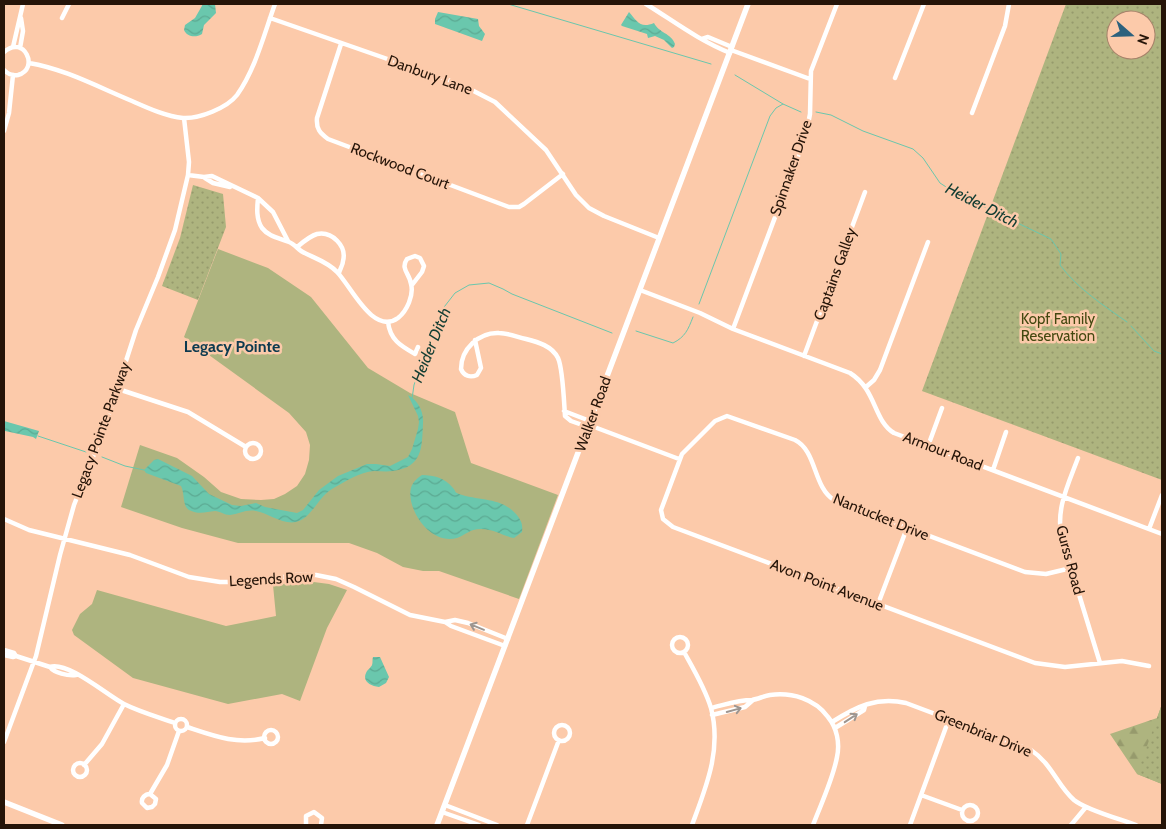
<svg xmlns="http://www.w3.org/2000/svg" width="1166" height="829" viewBox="0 0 1166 829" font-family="Cabin,sans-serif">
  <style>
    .grass { fill: #aeb47f }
    .forest { fill: url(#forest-firs) }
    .park { fill: url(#park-dots); fill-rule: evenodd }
    .water { fill: url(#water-waves) }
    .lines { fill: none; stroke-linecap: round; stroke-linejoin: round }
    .stream { stroke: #6ac7ad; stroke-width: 1 }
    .minor { stroke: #fff; stroke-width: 4.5 }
    .tertiary { stroke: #fff; stroke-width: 5.5 }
    .oneway { stroke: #9d9590 }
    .labels { text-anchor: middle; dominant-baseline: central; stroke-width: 5; stroke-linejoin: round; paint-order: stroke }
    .street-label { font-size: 15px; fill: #251408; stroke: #fccaaa }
    .park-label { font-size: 15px; fill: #434810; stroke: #fccaaa }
    .water-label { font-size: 16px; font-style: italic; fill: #123d32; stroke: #fccaaa }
    .neighbourhood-label { font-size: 16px; font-weight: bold; fill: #0d3a4f; stroke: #fccaaa }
  </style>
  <defs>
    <pattern id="forest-firs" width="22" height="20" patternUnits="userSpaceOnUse" patternTransform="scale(1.25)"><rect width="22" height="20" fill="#aeb47f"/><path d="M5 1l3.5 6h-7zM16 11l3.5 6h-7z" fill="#969a6c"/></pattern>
    <pattern id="park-dots" width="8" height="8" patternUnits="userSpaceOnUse" patternTransform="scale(1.25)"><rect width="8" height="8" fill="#aeb47f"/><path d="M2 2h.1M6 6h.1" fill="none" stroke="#969a6c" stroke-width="1.8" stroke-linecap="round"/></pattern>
    <pattern id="water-waves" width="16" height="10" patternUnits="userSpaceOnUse" patternTransform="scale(1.25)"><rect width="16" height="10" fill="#6ac7ad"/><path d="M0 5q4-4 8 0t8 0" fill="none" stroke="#5caa93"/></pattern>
  </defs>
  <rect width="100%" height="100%" fill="#fccaaa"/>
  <path class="grass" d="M218 249 268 268 311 297 368 368 410 393 455 412 471 463 558 495 519 599 439 571H423L403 567 377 553 349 543H238L182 528 121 507 140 445 177 458 204 477 221 492 241 499 261 500 274 499 285 494 297 486 305 474 309 460 310 445 306 432 289 413 184 337Z
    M306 581 329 584 347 590 327 628 300 701 282 694 228 704 133 678 74 635 72 630 80 614 92 604 97 590 226 626 276 616 273 585Z"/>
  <path class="forest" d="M1162 704V784L1137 774 1110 734 1157 718Z"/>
  <path class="park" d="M1066 4H1162V480L922 391ZM1116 20H1146V50H1116Z
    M193 185 223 194 226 227 198 300 162 286 180 238Z
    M1162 704V784L1137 774Z"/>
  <path class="water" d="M203 4H215L216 13 204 25 202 34C196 38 187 37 184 30L185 25 195 18Z
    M438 12 478 19 479 26 485 34 482 41 435 24V19Z
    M629 12C637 21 640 29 654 23 659 33 671 33 675 44L674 47 672 48 664 40 655 36 648 38 647 34 622 26 621 25Z
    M408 395C418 400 424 412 423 423 422 447 423 467 393 471 386 472 380 471 374 471 360 472 344 482 332 489 318 497 312 518 296 522 283 525 268 513 256 511 246 509 239 514 230 515 224 515 220 511 215 511 206 512 199 515 189 510 182 506 185 493 181 486L146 473 144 470 154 460 158 459 192 476 209 494 232 505 241 506 256 503 265 507 297 513 303 510 319 490 338 476 367 464H376L390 466 408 457 412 449 418 429 419 422 418 416Z
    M4 421 39 431 36 439 33 437 5 431Z
    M422 475C434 475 445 478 453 488 456 491 454 492 459 494 479 501 501 497 516 514 521 520 523 524 522 532L514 538C503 536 494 529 481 529 469 529 466 535 457 538 434 544 415 520 411 501 409 489 411 482 422 475Z
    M373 657H380L389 677 386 683 379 687C370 686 361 681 367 671 367 671 372 666 372 665 373 662 372 660 373 657Z"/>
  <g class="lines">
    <path class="stream" d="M508 4 711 64
      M735 75 783 104
      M816 112 831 115 863 131 913 149 923 158 940 183 957 194 1051 239 1061 254 1060 265C1078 289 1103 305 1127 322
      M699 304 770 116 776 108 783 104 801 112
      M1131 326 1154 351 1162 354
      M636 331 673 343C685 337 688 330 693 317
      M412 399 414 385 441 311 455 293 469 285 489 283 503 289 512 294 612 333
      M38 436 86 452
      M102 457 125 466 144 470"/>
    <path class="minor" d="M646 4C675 22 698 40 730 53
      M62 18 69 4
      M270 18 462 85 495 102 546 150 576 195 589 208 604 216 659 238
      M702 39 708 37 732 47
      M341 44 317 118C316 129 320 133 328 139L509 207H519L524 204 563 174
      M13 47 23 4
      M20 48 23 31 21 18
      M731 50 810 79
      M4 52C24 34 40 69 18 75 13 76 8 74 4 70
      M29 63C65 69 98 87 132 101 148 108 165 116 183 118 199 119 227 108 237 95 256 68 264 34 275 4
      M895 78 924 4
      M972 113 1005 26 1009 4
      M4 131 9 113 13 75
      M188 175 204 177 212 176 258 198 273 212 288 241
      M205 178 213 183 230 187
      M258 198C257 208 256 219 262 228 269 237 279 238 289 242 294 244 297 248 301 251 313 258 327 261 337 272 351 286 373 336 398 318 407 311 414 295 411 284 410 274 400 269 407 259L415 256 420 258 424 266 422 272 412 285
      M297 247C303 242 310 236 317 234 332 231 347 246 343 261 343 265 340 269 339 273
      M640 290 700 313 733 329 850 373C877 390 873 420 894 433L1162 534
      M388 322C390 340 401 346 415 354L418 347
      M733 329 806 135 810 114 811 71 837 4
      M475 340 481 368 477 375C470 378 464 376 461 369 461 349 479 332 499 333 508 333 517 337 526 339 538 342 552 346 558 358 563 369 564 403 565 416L571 421 588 427
      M804 356 865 192
      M866 387 874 380 880 370 928 242
      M118 389 188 412 246 447
      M564 411 590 421
      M589 425 679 459
      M245 451a8 8 0 1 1 16 0a8 8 0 1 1-16 0Z
      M928 446 942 408
      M1078 458C1068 485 1055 510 1062 539L1100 663
      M993 470 1006 432
      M4 519 29 530 130 555 189 577 220 582H252L296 575H316L336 579 354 587 410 615 445 622 455 620 468 623 508 639
      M1149 529 1162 495
      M1071 568 1046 574 1025 572 834 500C813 487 817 451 795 440L727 416 715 421 682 454 661 510 663 519 673 527 1035 663 1065 667 1122 661 1149 666
      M878 604 907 528
      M445 622 451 626 505 646
      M672 645a8 8 0 1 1 16 0a8 8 0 1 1-16 0Z
      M4 650 14 653 16 656
      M684 652C694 670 705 688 711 708 722 750 706 787 692 825
      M4 655 13 657 16 656 50 667C54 673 68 676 76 675
      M50 667C68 661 108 696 124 704 140 712 158 717 175 723
      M711 708C724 705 738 700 752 700 758 699 764 696 770 695 792 692 815 699 828 717 837 728 840 743 837 757 833 779 821 804 813 825
      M712 715 745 707 753 700
      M175 725a6 6 0 1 1 12 0a6 6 0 1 1-12 0Z
      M832 722C856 707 877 696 906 703L1031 750C1052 764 1057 785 1074 800 1086 810 1120 819 1136 825
      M554 733a8 8 0 1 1 16 0a8 8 0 1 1-16 0Z
      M187 727C214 736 237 745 265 738
      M835 728 864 710 865 706
      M264 737a7 7 0 1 1 14 0a7 7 0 1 1-14 0Z
      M4 742 36 656 60 555 74 505 104 429 136 330 158 277 175 230 188 175 189 162 184 118
      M73 770a7 7 0 1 1 14 0a7 7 0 1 1-14 0Z
      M84 765 102 744 124 704
      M150 794 156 799 155 804 152 807 147 808 142 803C141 798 145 794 150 794L167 765 179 731
      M921 795 962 810
      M962 813a8 8 0 1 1 16 0a8 8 0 1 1-16 0Z
      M445 805 497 825
      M442 812 479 825
      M306 825V816L314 812 322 818 321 825
      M527 825 559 740
      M910 825 949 719
      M1071 825 1086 807"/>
    <path class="tertiary" d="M4 802 62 825
      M437 825 748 4"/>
  </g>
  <defs><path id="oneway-shaft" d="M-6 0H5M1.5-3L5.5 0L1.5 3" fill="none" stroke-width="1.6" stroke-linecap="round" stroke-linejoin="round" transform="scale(1.25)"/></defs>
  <g class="oneway">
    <use href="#oneway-shaft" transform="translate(477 627) rotate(-158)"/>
    <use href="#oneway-shaft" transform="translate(734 710) rotate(-15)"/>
    <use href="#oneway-shaft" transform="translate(851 718) rotate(-33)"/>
  </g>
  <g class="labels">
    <g class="street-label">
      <text transform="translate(430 75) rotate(20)">Danbury Lane</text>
      <text transform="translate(400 166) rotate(21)">Rockwood Court</text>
      <text transform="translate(791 168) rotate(-71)">Spinnaker Drive</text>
      <text transform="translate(835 274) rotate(-70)">Captains Galley</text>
      <text transform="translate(593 414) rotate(-70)">Walker Road</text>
      <text transform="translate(101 430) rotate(-70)">Legacy Pointe Parkway</text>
      <text transform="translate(943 451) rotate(21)">Armour Road</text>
      <text transform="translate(881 517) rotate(22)">Nantucket Drive</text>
      <text transform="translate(1070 560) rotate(75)">Gurss Road</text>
      <text transform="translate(271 579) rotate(-3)">Legends Row</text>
      <text transform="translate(827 585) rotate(21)">Avon Point Avenue</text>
      <text transform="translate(983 733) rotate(22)">Greenbriar Drive</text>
    </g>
    <g class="park-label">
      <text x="1058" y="319">Kopf Family<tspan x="1058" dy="17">Reservation</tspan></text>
    </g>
    <g class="water-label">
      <text transform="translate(982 205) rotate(27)">Heider Ditch</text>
      <text transform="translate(431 345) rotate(-68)">Heider Ditch</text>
    </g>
    <g class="neighbourhood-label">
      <text x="232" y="346">Legacy Pointe</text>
    </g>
  </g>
  <rect width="1166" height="829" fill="none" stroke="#251408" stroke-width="10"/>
  <g transform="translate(1131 35) rotate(110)"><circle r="24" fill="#fccaaa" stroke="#a68169"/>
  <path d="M0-4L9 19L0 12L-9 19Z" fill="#2c617d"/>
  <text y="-8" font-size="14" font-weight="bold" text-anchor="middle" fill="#251408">N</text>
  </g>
</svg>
